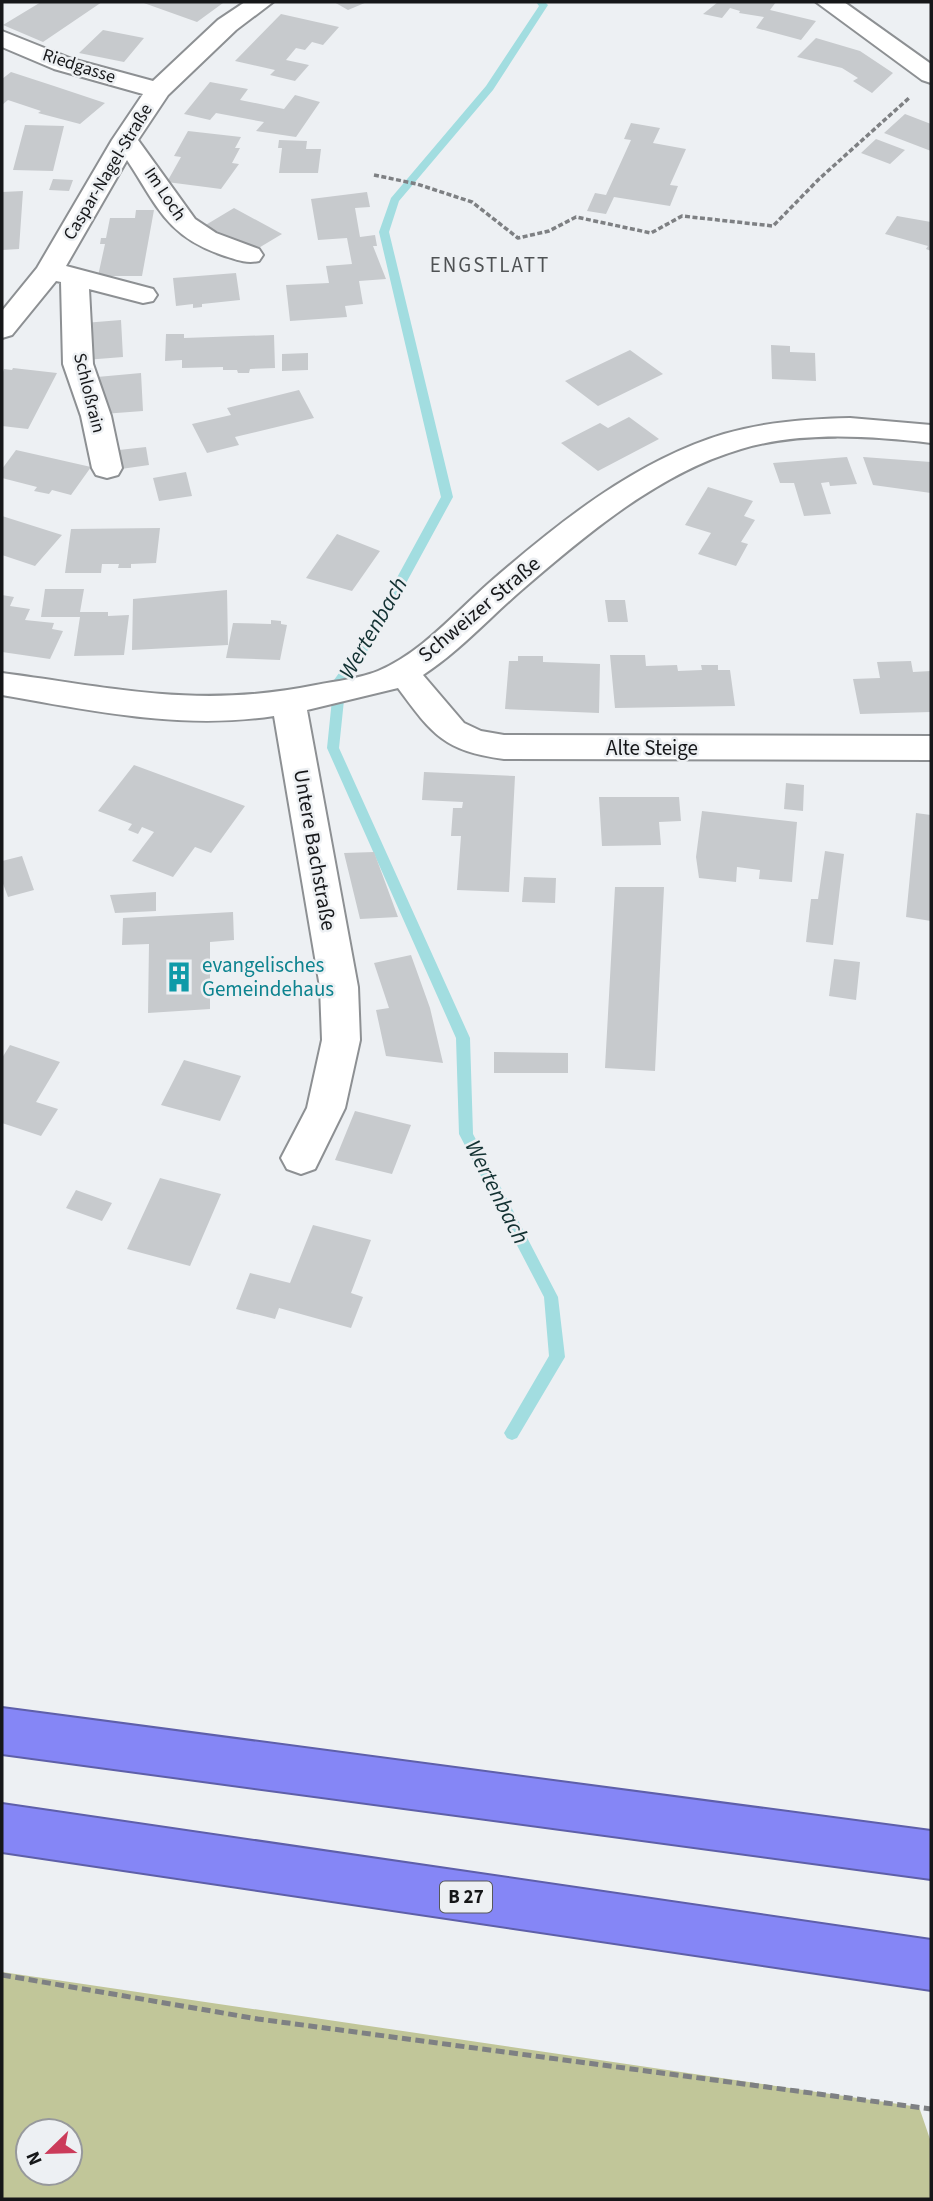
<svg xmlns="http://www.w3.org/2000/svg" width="933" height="2201" viewBox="0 0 933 2201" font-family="'Source Sans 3',sans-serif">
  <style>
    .forest { fill: #c1c699; fill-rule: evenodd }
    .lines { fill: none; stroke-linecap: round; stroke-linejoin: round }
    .stream { fill: #a2dde0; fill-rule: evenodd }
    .building { fill: #c7cacd }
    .minor-casing { stroke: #8d9093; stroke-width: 4 }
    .highway-casing { stroke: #5e5fa9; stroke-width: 4 }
    .path-far1 { stroke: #7e8083; stroke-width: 3.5; stroke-dasharray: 5 2.5; stroke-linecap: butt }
    .path { stroke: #7e8083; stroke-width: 5; stroke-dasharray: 9 4.5; stroke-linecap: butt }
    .minor { fill: #fff; fill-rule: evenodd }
    .highway { fill: #8586f6; fill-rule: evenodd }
    .labels { text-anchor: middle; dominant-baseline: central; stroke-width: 5; stroke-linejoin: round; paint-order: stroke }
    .far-street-label { font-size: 18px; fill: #161719; stroke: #edf0f3 }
    .shield { fill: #edf0f3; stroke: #56585a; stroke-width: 2 }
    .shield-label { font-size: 19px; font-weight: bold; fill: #161719 }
    .far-quarter-label { font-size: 21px; letter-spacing: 2px; fill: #4f5254; stroke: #edf0f3 }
    .street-label { font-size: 21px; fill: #161719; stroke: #edf0f3 }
    .culture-label { font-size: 21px; fill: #0d838f; stroke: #edf0f3; text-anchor: start }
    .water-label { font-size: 23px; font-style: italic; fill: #123132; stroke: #edf0f3 }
  </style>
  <rect width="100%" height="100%" fill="#edf0f3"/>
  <path class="forest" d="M2 1972 919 2107 931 2142V2199H2ZM28 2131H70V2173H28Z"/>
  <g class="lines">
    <path class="stream" d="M536 2H545L548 5 493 90 399 201 389 232 453 497 375 640 346 681 339 748 470 1038 473 1134 558 1297 565 1357 517 1438 512 1440 507 1438 504 1433 549 1356 544 1297 459 1134 456 1038 327 748 334 680 364 638 441 497 379 232 391 198 486 86 539 6Z"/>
  </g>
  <path class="building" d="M41 2H102L43 42 3 25Z
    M141 2H218L223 3 197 22Z
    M334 2H367L348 10Z
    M718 2H776L770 10 816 21 801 40 756 28 764 17 739 13 740 11 730 8 722 18 703 14Z
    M281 14 339 27 323 45 312 42 305 50 296 48 286 60 309 65 295 81 270 75 275 70 235 61Z
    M103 30 144 38 124 62 79 53Z
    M816 38 860 51 893 73 872 93 853 81 858 78 842 68 797 57Z
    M11 72 54 86 105 103 80 124 38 113 41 111 8 100 2 105V79Z
    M210 82 248 89 240 100 284 109 295 95 320 102 296 137 256 131 264 122 216 113 210 120 184 114Z
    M905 114 931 124V151L884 133Z
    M631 123 660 128 653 143 686 149 670 185 678 186 670 206 614 197 606 214 587 211 595 193 606 195 631 140 624 139Z
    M25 125 64 126 53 171 13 170Z
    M188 131 241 137 235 148H240L232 163 239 164 221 189 167 182 181 157 174 156Z
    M876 139 905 150 890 164 861 153Z
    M279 140 307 141 306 149H321L318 173H279L282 148H278Z
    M53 179 73 180 69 191 49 190Z
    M23 191 19 249 2 250V192Z
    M367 192 370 207 355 208 360 237 375 235 377 246H373L386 279 359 281 363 304 345 306 347 317 290 321 286 285 329 283 326 266 352 264 347 238 318 240 311 199Z
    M234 208 282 234 252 252 211 235 216 232 204 226Z
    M136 210H154L142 276H98L105 244H100L101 238H106L110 218H135Z
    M897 216 931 222V251L926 249 928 246 885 234Z
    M236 273 240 300 202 304V307L193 308V304L176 306 173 278Z
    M121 320 123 357 85 360 84 323Z
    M166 334H184V338L274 335 275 368 250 369 249 373H238L237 370H223V367L182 368V360L165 361Z
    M771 345 790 346V352L815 353 816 381 772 379Z
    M630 350 663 374 598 406 565 381Z
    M308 353V370L282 371V354Z
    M13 368 57 373 28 429 2 426V375L4 369 12 370Z
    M141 373 143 411 103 414 102 389H97V377Z
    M299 390 314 418 235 437 239 445 207 453 192 424 231 415 227 408Z
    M629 417 659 439 598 471 561 443 600 423 608 428Z
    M146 447 149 465 121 469 119 450Z
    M16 450 47 457 91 467 71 495 52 490 49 494 34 491 37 487 2 478V469Z
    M847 457 857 484 830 486 829 482 821 483 831 514 804 516 794 483H780L773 463Z
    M863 457 931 462V493L873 485Z
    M186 472 192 496 159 501 153 478Z
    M708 487 753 501 744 516 755 520 741 542 748 544 736 566 698 554 711 533 685 525Z
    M2 516 62 535 35 566 2 555Z
    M160 528 156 563 131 564V568H118L119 564H102L101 573H65L71 529Z
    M337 534 380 551 352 591 306 578Z
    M45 589H84L80 612H108V616L129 615 124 655 74 656 80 617H41Z
    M227 590 228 645 132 650 133 599Z
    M2 595 14 597 10 606 30 609 25 620 54 623 52 629 63 631 50 659 2 652Z
    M605 600H625L628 622H608Z
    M271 620 281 621V624L287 625 280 660 226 658 233 623 271 624Z
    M610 655H645L646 666 677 665 678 671 702 670 701 665H718V670H730L735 706 615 708Z
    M518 656H543V662L600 664 599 713 505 709 509 661H518Z
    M911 661 913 672 931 671V712L860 714 853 679 880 678 877 662Z
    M134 765 245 806 211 853 195 847 173 877 132 861 154 832 142 827 138 834 128 830 132 824 98 811Z
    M424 772 515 776 509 892 457 890 461 836H451L453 808H462L463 802 422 800Z
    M786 783 804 785 803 811 784 809Z
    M599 797H679L681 821 659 822 661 845 602 846Z
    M702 811 797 822 792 882 759 879 760 870 737 867 736 882 699 878 696 857Z
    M916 813 931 815V921L906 917Z
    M825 851 844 854 833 945 806 942 811 899H818Z
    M374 852 398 917 360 919 344 853Z
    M22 856 34 890 8 897 2 881V861Z
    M524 877 556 878 555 903 522 902Z
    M615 887H664L655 1071 605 1068Z
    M156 892V911L115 913 110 895Z
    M233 912 234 940 210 942V1009L148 1013 149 944 122 945 123 918Z
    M411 955 430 1008 443 1063 386 1056 376 1010 389 1008 374 963Z
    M834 959 860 962 856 1000 829 996Z
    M10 1045 60 1062 36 1102 58 1109 41 1136 2 1123V1058Z
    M494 1052 568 1053V1073H494Z
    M184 1060 241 1076 220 1121 161 1105Z
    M355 1111 411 1125 392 1174 335 1160Z
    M160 1178 221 1194 190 1266 127 1249Z
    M76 1190 112 1203 102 1221 66 1208Z
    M313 1225 371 1240 351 1293 363 1297 351 1328 279 1308 275 1319 236 1309 250 1273 290 1283Z"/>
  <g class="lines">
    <g class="minor-casing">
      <path id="minor" d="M245 2H273L236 30 168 95 138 140 195 219 216 233 259 249 263 255 259 261C245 264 235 259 222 255 166 236 157 205 127 160L66 266 153 289 157 295 153 301 143 303 89 289 93 364 111 416 122 468 118 475 107 478 96 475 92 468 81 416 63 364 61 282 56 281 12 335 2 338V311L37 268 112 140 143 94 54 69 2 47V31L72 59 153 81 218 20Z
        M816 2H844L931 64V83L922 80Z
        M850 418 931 425V443C869 436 802 431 741 449 659 473 588 533 524 588 490 617 460 651 423 675L464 723 481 731 504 735 931 736V760L504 759C444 751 432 734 398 688L307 710 358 987 360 1040 345 1108 315 1169 301 1174 287 1169 281 1158 307 1108 322 1040 320 987 274 716C183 730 92 711 2 695V673C116 688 199 709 316 685 336 681 358 679 378 671 421 653 455 613 489 583 558 523 635 461 724 434 765 422 807 419 850 418Z"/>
    </g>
    <g class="highway-casing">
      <path id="highway" d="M2 1708 931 1831V1879L2 1754Z
        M2 1804 931 1940V1990L2 1852Z"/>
    </g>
    <path class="path-far1" d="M374 175 417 184 472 202 518 238 549 231 576 217 651 233 682 216 773 226 819 179 909 98"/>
    <path class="path" d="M2 1975 258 2019 931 2109"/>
    <use href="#minor" class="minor"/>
    <use href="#highway" class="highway"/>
  </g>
  <defs>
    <g id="building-bare" transform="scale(2.415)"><path d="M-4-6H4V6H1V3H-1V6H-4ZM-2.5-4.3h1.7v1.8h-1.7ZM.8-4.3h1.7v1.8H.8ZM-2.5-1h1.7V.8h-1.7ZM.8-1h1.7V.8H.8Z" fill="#0f9aa8" stroke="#edf0f3" stroke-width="2.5" paint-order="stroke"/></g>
  </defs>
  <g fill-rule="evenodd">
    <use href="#building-bare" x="179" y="977"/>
  </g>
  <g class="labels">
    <g class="far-street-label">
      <text transform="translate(79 66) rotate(18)">Riedgasse</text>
      <text transform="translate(108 172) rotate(-59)">Caspar-Nagel-Straße</text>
      <text transform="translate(165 194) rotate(56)">Im Loch</text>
      <text transform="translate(89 393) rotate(76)">Schloßrain</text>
    </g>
    <rect class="shield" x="440" y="1881.5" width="52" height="31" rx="5"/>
    <g class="shield-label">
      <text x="466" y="1897">B 27</text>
    </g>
    <g class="far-quarter-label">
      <text x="490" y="265">ENGSTLATT</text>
    </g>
    <g class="street-label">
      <text transform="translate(479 609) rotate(-40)">Schweizer Straße</text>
      <text x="652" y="748">Alte Steige</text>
      <text transform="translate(315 850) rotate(80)">Untere Bachstraße</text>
    </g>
    <g class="culture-label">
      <text x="202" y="965">evangelisches<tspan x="202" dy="24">Gemeindehaus</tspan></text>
    </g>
    <g class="water-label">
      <text transform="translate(373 628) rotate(-60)">Wertenbach</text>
      <text transform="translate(497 1192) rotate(63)">Wertenbach</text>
    </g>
  </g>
  <rect width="933" height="2201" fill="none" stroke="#161719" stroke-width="7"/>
  <g transform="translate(49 2152) rotate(247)"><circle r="33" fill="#edf0f3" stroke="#97999c" stroke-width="2"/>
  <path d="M0-5L12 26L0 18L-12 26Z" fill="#cb3b5a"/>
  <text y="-10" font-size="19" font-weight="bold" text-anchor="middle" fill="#161719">N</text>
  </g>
</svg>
